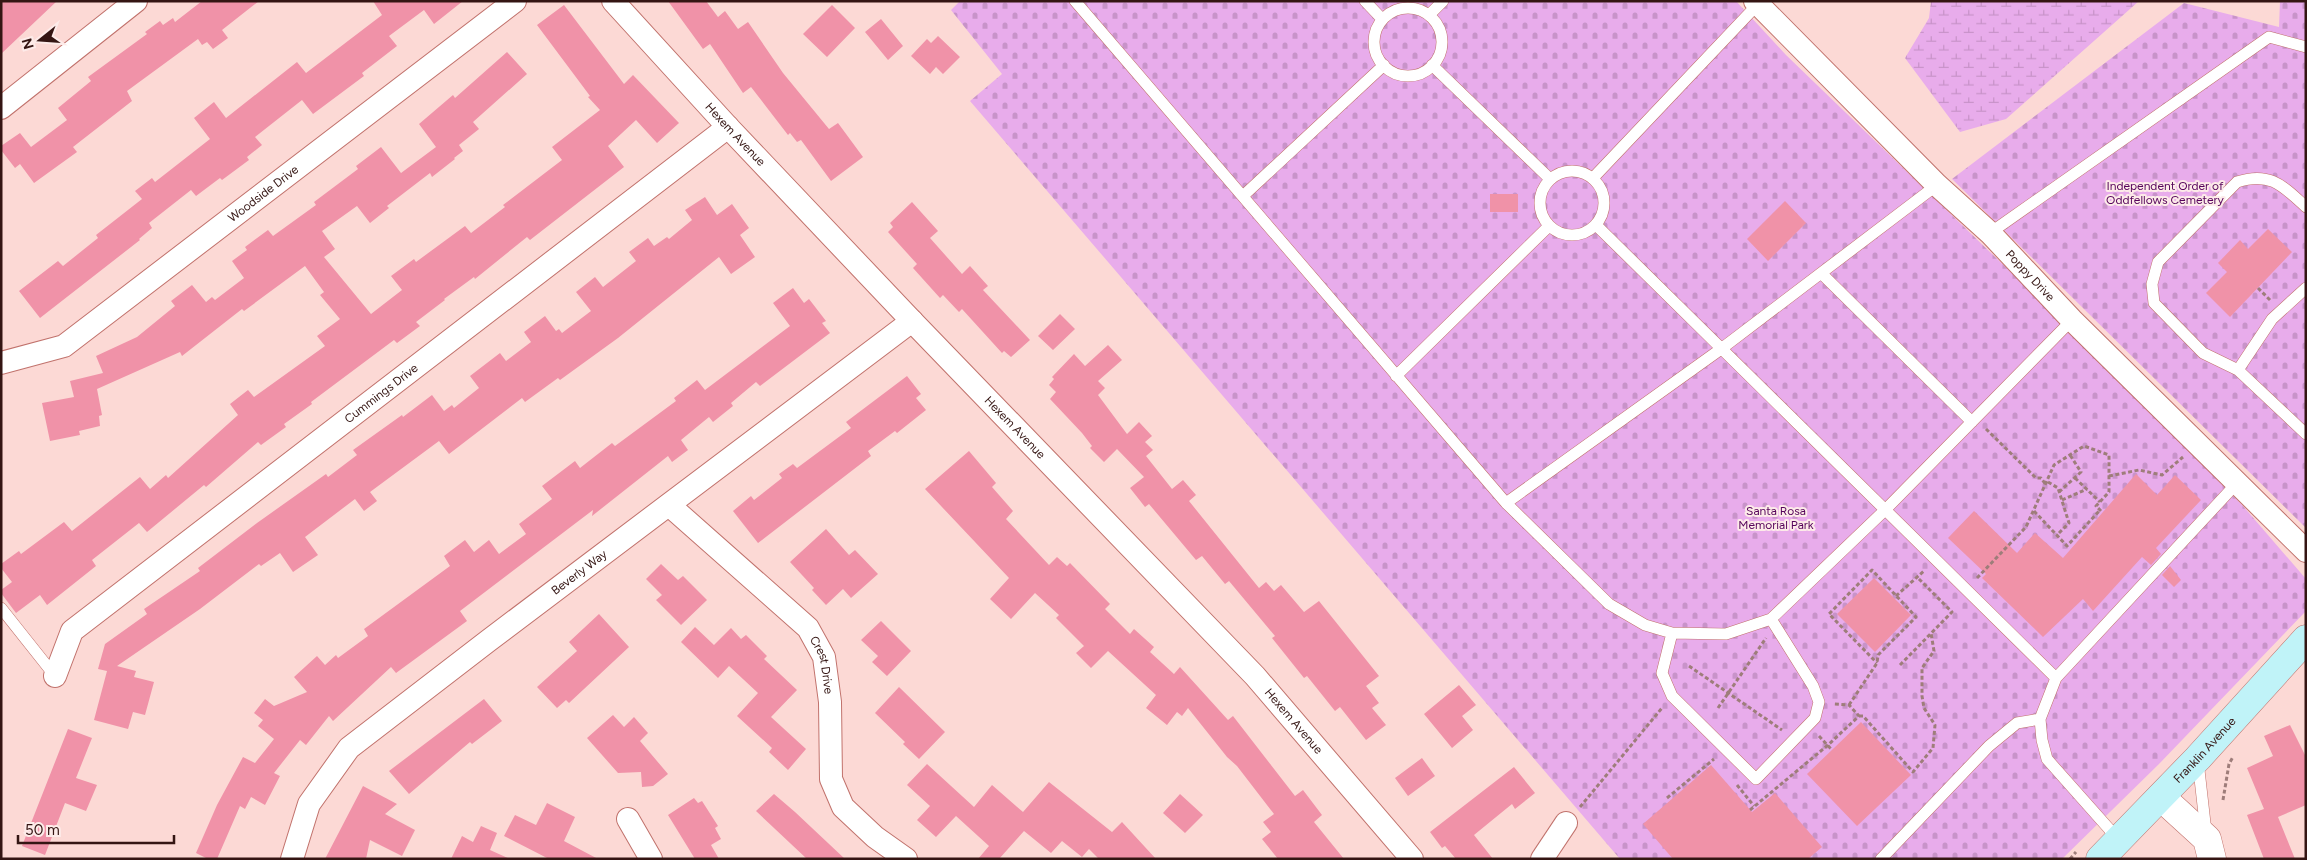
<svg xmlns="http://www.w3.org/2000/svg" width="2307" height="860" viewBox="0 0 2307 860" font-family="Figtree,sans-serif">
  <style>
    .wetland { fill: url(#wetland-marsh) }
    .cemetery { fill: url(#cemetery-stones) }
    .building { fill: #f092a8 }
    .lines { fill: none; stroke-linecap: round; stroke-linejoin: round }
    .service-casing { stroke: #c1726c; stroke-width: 12 }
    .minor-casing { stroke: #c1726c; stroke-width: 24 }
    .tertiary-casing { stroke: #c1726c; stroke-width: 29 }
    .secondary-casing { stroke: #c1726c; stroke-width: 29 }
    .path { stroke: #9e7d7a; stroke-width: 3; stroke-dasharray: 4 2.5; stroke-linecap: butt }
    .service { stroke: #fff; stroke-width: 11 }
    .minor { stroke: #fff; stroke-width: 22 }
    .tertiary { stroke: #fff; stroke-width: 28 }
    .secondary { stroke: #c0f3f8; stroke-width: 28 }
    .labels { text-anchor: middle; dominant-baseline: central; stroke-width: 4; stroke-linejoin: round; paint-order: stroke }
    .street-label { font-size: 12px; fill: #341513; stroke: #fdebe9 }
    .park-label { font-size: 12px; fill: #56045b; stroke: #fdebe9 }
  </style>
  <defs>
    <pattern id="wetland-marsh" width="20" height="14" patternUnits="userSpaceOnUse" patternTransform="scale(1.25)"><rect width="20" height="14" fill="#e8aceb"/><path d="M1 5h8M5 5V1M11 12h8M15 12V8" fill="none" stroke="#c893c9"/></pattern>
    <pattern id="cemetery-stones" width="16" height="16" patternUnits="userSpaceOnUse" patternTransform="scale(1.25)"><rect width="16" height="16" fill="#e8aceb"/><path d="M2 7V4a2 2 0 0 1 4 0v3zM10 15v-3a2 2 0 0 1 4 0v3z" fill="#c893c9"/></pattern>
  </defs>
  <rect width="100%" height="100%" fill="#fcd9d5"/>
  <path class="wetland" d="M1931 1H2139L2006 119 1960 132 1905 58 1929 18Z"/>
  <path class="cemetery" d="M960 1H1736L1786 55 2078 337 2243 506 2306 579V611L2159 764 2062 859H1620L970 101 1002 74 951 10Z
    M2280 1H2306V528L1952 179 2184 3 2279 27Z"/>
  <path class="building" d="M1 1H57L1 54Z
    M202 1H259L222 30 228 38 213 49 207 42 202 45 198 39 127 91 132 101 73 147 77 152 34 183 20 164 15 168 1 150V146L20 133 31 147 67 120 58 108 91 81 88 77 147 34 145 32 160 21 163 25 173 18 175 22Z
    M373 1H463L434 24 424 10 389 36 397 46 362 73 364 76 313 114 302 100 255 137 262 145 247 157 249 160 222 180 220 178 196 196 191 190 149 223 152 228 139 239 140 240 40 318 19 291 58 261 63 266 98 238 96 235 142 199 135 191 152 178 155 182 210 139 194 118 214 102 226 118 297 62 306 73 382 15Z
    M668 1H706L718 17 725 11 738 29 748 22 783 73 829 129 838 123 863 157 831 181 801 140 797 142 790 133 788 135 751 87 743 93 710 44 703 49Z
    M564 5 624 84 633 75 679 123 657 143 636 120 608 146 624 167 530 240 527 237 475 279 474 277 444 299 445 300 416 322 420 326 397 343 394 340 311 402 312 404 284 424 286 427 261 445 258 442 206 487 204 485 147 532 139 523 92 560 96 566 47 605 40 595 16 613 1 593V590L12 582 1 568V564L19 551 21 554 64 522 72 531 140 477 150 489 166 475 168 478 238 415 230 404 248 390 254 397 325 346 317 336 340 319 320 295 324 292 305 266 244 311 242 309 182 356 180 352 97 389 102 415 99 416 100 426 79 431 80 435 50 441 42 403 74 397 70 381 103 373 96 356 137 337 175 306 171 301 192 285 206 302 212 297 215 300 244 278 232 261 247 250 245 247 268 230 273 236 316 205 314 202 358 169 356 166 381 147 401 173 436 147 419 124 453 95 455 98 507 52 527 74 473 122 479 129 459 145 463 151 454 158 455 159 432 177 430 173 387 206 389 208 370 223 357 206 322 231 335 249 324 257 371 314 402 290 391 276 414 259 416 262 465 226 471 233 505 207 503 205 562 160 552 147 600 110 588 97 590 96 537 25Z
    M832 5 855 28 827 57 803 34Z
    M881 19 903 46 888 60 865 32Z
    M938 36 960 57 943 74 936 67 930 74 911 56 927 39 931 43Z
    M1490 194H1518V212H1490Z
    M705 197 717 215 732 204 749 228 740 235 755 257 731 274 719 257 618 338 560 380 558 378 525 402 522 398 449 454 439 441 370 492 377 501 364 511 355 499 305 537 318 555 293 572 280 553 261 566 259 564 200 609 117 666 136 671 134 677 154 682 145 715 133 712 128 729 94 720 107 671 98 669 105 644 147 614 144 609 200 571 198 568 257 523 326 474 328 477 357 455 353 450 402 415 403 417 432 395 444 411 452 405 454 408 479 388 470 376 500 353 506 361 531 342 524 332 545 316 556 331 559 329 562 333 591 311 576 292 595 277 603 287 636 261 629 252 648 238 654 246 667 237 669 239 692 220 685 210Z
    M1785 201 1806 223 1768 261 1747 239Z
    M912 202 938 231 930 238 962 274 970 266 988 286 983 290 1030 340 1011 357 1004 351 1002 353 962 309 959 312 943 295 940 298 913 268 917 264 888 232 893 227 890 223Z
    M2268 229 2292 252 2230 317 2206 293 2227 272 2218 263 2240 240 2248 249Z
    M793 288 804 303 809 299 826 321 822 323 830 333 760 386 756 382 731 403 733 406 713 422 709 417 681 440 688 450 672 462 668 456 592 516 593 510 460 611 467 621 396 673 391 667 333 721 329 716 306 745 300 740 274 773 280 776 265 805 251 797 245 809 240 806 217 859H208L196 853 217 805 243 757 255 763 274 739 258 726 263 720 254 713 265 699 274 706 307 692 294 677 317 656 325 665 336 655 338 658 368 636 364 629 450 566 444 556 465 540 474 552 489 540 499 554 526 534 519 524 552 499 542 486 575 461 580 468 612 443 615 446 676 401 674 398 697 380 705 390 790 326 773 303Z
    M1060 314 1075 329 1053 350 1038 336Z
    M1108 345 1122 360 1098 381 1105 388 1098 395 1127 434 1139 422 1152 436 1145 442 1153 450 1146 456 1172 489 1183 480 1196 495 1189 501 1259 588 1266 582 1274 591 1281 585 1304 612 1319 601 1379 676 1366 686 1379 703 1372 708 1386 725 1366 740 1340 707 1335 711 1307 676 1304 678 1272 638 1275 636 1229 581 1225 584 1202 556 1196 560 1149 504 1145 507 1130 488 1144 477 1117 449 1104 462 1090 448 1092 446 1082 433 1050 399 1056 392 1049 385 1054 379 1052 377 1074 354 1085 366Z
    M907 376 921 394 916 398 926 410 897 433 895 431 868 451 871 456 758 543 733 511 751 496 754 500 782 478 779 474 793 464 797 468 851 428 846 422Z
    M969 451 996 483 992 487 1013 511 1006 519 1049 565 1057 557 1067 566 1070 563 1110 604 1105 609 1130 634 1134 629 1154 647 1150 652 1174 674 1180 667 1228 720 1233 716 1295 796 1303 790 1322 815 1314 822 1344 859H1278L1262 839 1271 832 1263 822 1274 814 1237 766 1227 757 1188 708 1182 716 1177 712 1167 725 1146 708 1156 695 1108 651 1091 668 1076 653 1084 646 1056 618 1059 615 1035 593 1011 619 990 599 1009 578 925 489Z
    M2136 474 2157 495 2175 475 2201 500 2156 548 2161 554 2151 565 2142 557 2093 611 2083 599 2043 637 1982 578 1986 574 1948 538 1974 511 2017 553 2035 533 2063 558Z
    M826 529 849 555 855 550 878 574 851 598 843 589 826 605 812 590 814 588 790 562Z
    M661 564 678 580 683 576 707 600 681 625 656 600 662 595 646 579Z
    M2170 566 2181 580 2174 587 2162 575Z
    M1874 578 1911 615 1875 652 1837 614Z
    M599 614 629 647 569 703 566 700 557 708 537 687 577 651 569 642Z
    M881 621 911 651 887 676 872 662 878 656 861 640Z
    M695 627 714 645 731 628 741 639 746 635 767 656 764 659 797 690 771 717 806 749 788 770 769 752 772 748 737 716 758 693 729 666 718 678 681 642Z
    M1459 685 1476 705 1462 716 1473 730 1452 748 1424 714Z
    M899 687 945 732 919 759 903 744 905 742 875 713Z
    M484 699 502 721 472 744 470 742 409 794 389 771Z
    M613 715 624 727 634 717 648 733 640 741 668 774 653 786 642 787 641 772 618 773 587 738Z
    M1861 722 1911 775 1857 826 1807 774Z
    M2290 725 2306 757V805L2278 817 2295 859H2264L2247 815 2264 809 2247 768 2273 756 2264 736Z
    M68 729 92 738 76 778 97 785 86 811 65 803 45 855 22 846Z
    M1422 758 1435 776 1408 796 1395 778Z
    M927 764 974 807 992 785 1023 812 1049 782 1112 832 1122 822 1156 859H1099L1089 849 1082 857 1062 841 1051 853 1024 831 999 859H978L989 846 956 816 936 837 917 820 930 806 907 785Z
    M1711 765 1752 812 1775 793 1822 847 1808 859H1673L1643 824Z
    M1514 767 1535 793 1515 809 1512 804 1474 835 1493 859H1456L1445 846 1442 848 1430 832Z
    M363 786 397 804 385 814 415 830 402 856 370 840 366 859H325Z
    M774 794 795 812 845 859H807L756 811Z
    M1180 794 1203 815 1185 833 1163 813Z
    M694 798 698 803 702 801 718 826 715 828 721 839 711 845 719 859H695L668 815Z
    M547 803 575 817 564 841 598 859H549L504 836 515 815 536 825Z
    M481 826 497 833 490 850 510 859H451L462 836 473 842Z"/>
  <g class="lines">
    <g class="service-casing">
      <path id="service" d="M1075 1 1506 503 1609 604 1645 625 1672 633 1726 634 1771 619 1885 510 2072 320
        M1365 1 1382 19
        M1374 42a34 34 0 1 1 68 0a34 34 0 1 1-68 0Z
        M1429 15 1443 1
        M1432 65 1550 179
        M1540 203a32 32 0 1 1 64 0a32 32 0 1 1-64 0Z
        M1593 178 1758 4
        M1243 196 1384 65
        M2306 207C2283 186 2270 171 2237 182L2158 262 2152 284 2154 303 2203 353 2238 370 2306 434
        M1596 225 2056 678
        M1990 233 2269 37 2306 47
        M1821 273 1972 422
        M2238 370 2272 319 2306 288
        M1396 376 1549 226
        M1506 503 1721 349 1937 185
        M1 608 55 676
        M1672 633 1662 673 1672 696 1756 779 1815 718 1819 702 1813 686 1771 619
        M2198 761 2206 832
        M2118 839 2047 759 2042 740 2040 719 2056 678 2237 483
        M1881 859 1989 746 2017 723 2040 719"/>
    </g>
    <g class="minor-casing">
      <g id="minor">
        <path id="s1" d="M613 1 728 127 912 321 1255 676 1412 859"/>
        <path id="s2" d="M1755 1 1937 185 1990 233 2072 320 2306 551"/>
        <path d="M1 108 136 1"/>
        <path id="s3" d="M1 363 64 346 515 1"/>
        <path id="s4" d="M669 505 808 628 824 657 830 702 831 779 843 807 875 837 906 859"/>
        <path id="s5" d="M55 676 72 631 728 127"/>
        <path d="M628 819 651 859"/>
        <path id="s6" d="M292 859 309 804 349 748 488 641 912 321"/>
        <path d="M1542 859 1566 823"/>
      </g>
    </g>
    <g class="tertiary-casing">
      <path id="tertiary" d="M2161 797 2207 839 2212 859"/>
    </g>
    <g class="secondary-casing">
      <g id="secondary">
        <path id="s7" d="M2100 859 2198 758 2306 639"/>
      </g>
    </g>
    <path class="path" d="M2258 288 2271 301
      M1986 429 2036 478H2041L2046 485
      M2109 476 2139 470 2162 475 2183 457
      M2075 478 2100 502
      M2048 482 2058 488 2069 523 2057 535
      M2059 492 2081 472 2070 455
      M2062 500 2087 489
      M2034 511 2067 546 2100 510
      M1977 578 2026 527 2054 465 2084 446 2109 455V492L2096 506 2102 512
      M1896 596 1925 570
      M1900 665 1952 612 1917 577
      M1689 666 1782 730
      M1849 705 1877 663 1878 655 1916 617 1872 570 1829 614 1877 663
      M1718 708 1766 638
      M1859 716H1863L1913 772 1933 748 1935 725 1924 708 1922 696V668L1934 651 1931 633
      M1819 736 1832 750
      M1737 785 1754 806
      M1667 798 1714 759
      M2223 800 2229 764 2233 757
      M1580 807 1662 708
      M1750 810 1828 745 1859 716 1849 705 1834 704
      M2070 859 2076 852"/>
    <use href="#service" class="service"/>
    <use href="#minor" class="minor"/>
    <use href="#tertiary" class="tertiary"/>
    <use href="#secondary" class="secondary"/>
  </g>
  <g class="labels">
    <g class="street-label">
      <text stroke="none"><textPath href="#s1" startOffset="181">Hexem Avenue</textPath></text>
      <text stroke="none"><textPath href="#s3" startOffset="316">Woodside Drive</textPath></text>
      <text stroke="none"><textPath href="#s2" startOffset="389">Poppy Drive</textPath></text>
      <text stroke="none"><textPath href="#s5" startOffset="438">Cummings Drive</textPath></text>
      <text stroke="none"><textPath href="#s1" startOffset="586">Hexem Avenue</textPath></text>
      <text stroke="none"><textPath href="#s6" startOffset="416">Beverly Way</textPath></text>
      <text stroke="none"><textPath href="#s4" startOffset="226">Crest Drive</textPath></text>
      <text stroke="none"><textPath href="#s1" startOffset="991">Hexem Avenue</textPath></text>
      <text stroke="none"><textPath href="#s7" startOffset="151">Franklin Avenue</textPath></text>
    </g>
    <g class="park-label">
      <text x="2165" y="186">Independent Order of<tspan x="2165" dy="14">Oddfellows Cemetery</tspan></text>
      <text x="1776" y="511">Santa Rosa<tspan x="1776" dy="14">Memorial Park</tspan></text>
    </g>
  </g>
  <rect width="2307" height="860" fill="none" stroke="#341513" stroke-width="5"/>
  <g transform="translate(40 40) rotate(253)" stroke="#fdebe9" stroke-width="4" paint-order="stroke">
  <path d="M0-4L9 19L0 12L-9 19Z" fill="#341513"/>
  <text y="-8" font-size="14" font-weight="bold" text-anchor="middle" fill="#341513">N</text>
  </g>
  <path d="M18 835v8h156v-8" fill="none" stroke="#341513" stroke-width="2.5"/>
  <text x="25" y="835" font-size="15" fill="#341513" stroke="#fdebe9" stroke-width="4" paint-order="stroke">50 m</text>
</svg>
